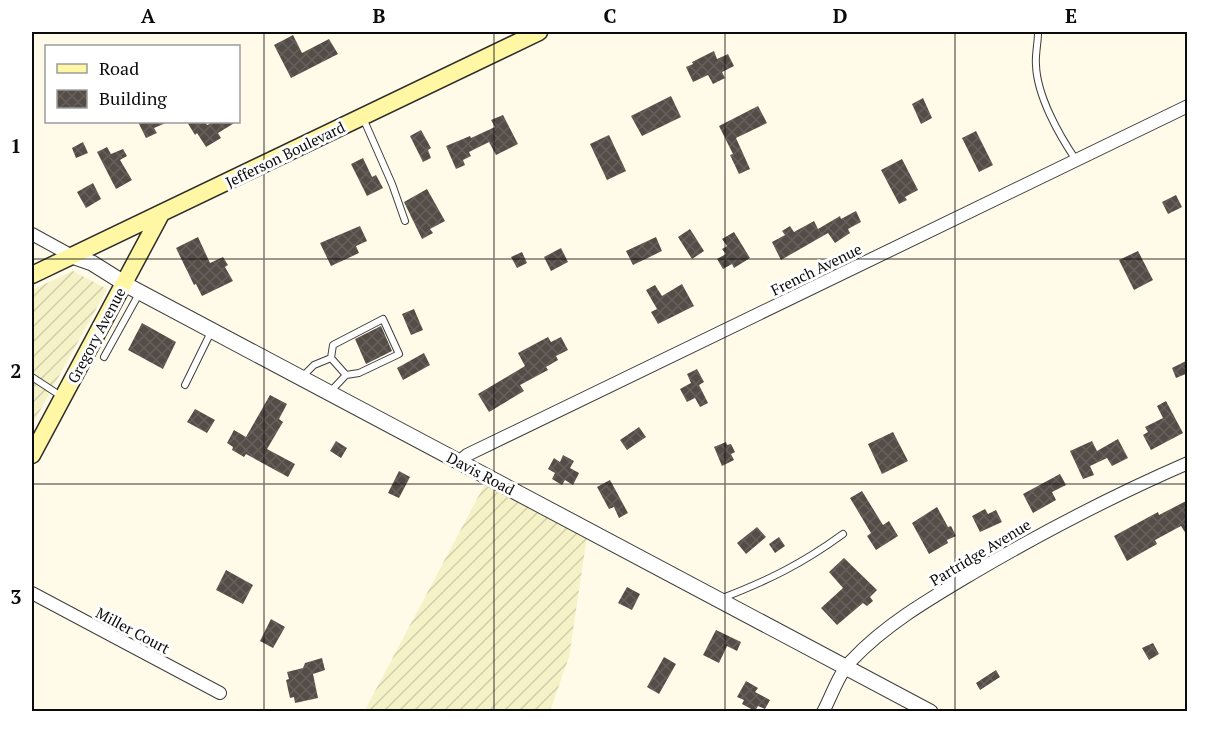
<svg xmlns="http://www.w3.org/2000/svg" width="1219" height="743" viewBox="0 0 1219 743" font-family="'PT Serif',serif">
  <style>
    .farmland { fill: url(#farmland-furrows) }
    .building { fill: url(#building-cross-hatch) }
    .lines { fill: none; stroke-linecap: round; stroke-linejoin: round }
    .service-casing { stroke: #3e3e3e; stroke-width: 8 }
    .minor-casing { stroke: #3e3e3e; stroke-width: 14 }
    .tertiary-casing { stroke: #3e3e3e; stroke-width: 17 }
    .secondary-casing { stroke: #2d2d2d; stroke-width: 19 }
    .service { stroke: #fff; stroke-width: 6 }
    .minor { stroke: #fff; stroke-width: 12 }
    .tertiary { stroke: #fff; stroke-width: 15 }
    .secondary { stroke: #fff7a3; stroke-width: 16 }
    .grid { fill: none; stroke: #0b0b0b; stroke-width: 1.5; stroke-opacity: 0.55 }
    .labels { text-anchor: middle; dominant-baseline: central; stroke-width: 6; stroke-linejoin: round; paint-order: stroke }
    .street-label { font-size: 15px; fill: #0b0b0b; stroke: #fff }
    .neatline { fill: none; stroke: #0b0b0b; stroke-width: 2 }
    .grid-label { font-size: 20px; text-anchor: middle; font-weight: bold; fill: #0b0b0b }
  </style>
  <defs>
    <pattern id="farmland-furrows" width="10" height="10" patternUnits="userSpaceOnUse" patternTransform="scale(1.5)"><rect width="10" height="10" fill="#f5f2c8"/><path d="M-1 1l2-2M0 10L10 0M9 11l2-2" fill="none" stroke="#d1ceaa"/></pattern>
    <pattern id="building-cross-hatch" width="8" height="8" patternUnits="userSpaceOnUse" patternTransform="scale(1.5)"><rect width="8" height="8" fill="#534c47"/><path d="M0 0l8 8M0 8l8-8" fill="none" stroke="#67615d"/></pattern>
  </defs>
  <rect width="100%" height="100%" fill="#fffbe8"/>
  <path class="farmland" d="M73 271 107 289 32 425V290Z
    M486 482 587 536 569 657 550 711 364 712Z"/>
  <path class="building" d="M293 35 302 53 329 39 338 54 291 78 274 45Z
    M714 51 717 59 728 54 734 66 722 72 725 78 713 84 708 75 693 82 686 67 693 64 692 62Z
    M671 96 681 117 642 136 631 116Z
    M923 98 932 118 921 124 912 104Z
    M758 106 767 123 736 138 750 169 739 174 730 155 733 154 719 126Z
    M503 115 518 144 496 155 489 142 469 152 471 156 463 160 465 165 456 169 446 146 470 136 471 138 495 127 491 120Z
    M138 122H168L154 128 157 133 146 138Z
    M187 122H205L207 125 213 122H236L218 133 221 138 206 147 197 133 195 135Z
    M421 130 431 148 428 150 431 158 423 162 410 136Z
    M976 131 993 165 979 172 962 138Z
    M609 135 626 171 607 180 590 144Z
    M83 142 88 153 76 158 72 148Z
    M107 147 111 154 123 149 127 156 120 160 132 180 116 189 97 152Z
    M363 158 372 177 376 175 383 188 367 196 351 164Z
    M902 159 918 190 905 197 907 200 899 204 881 170Z
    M93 183 101 199 86 208 77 192Z
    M427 189 445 221 430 229 433 233 422 239 404 202Z
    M1176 195 1182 207 1168 214 1162 202Z
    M856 211 861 222 848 229 850 233 835 243 828 233 781 260 772 242 785 235 782 231 790 226 794 232 814 221 818 229 840 216 841 219Z
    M360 226 367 241 356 246 359 253 331 266 320 243Z
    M690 229 704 251 692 259 678 237Z
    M734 232 750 258 734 268 732 264 723 269 717 259 726 254 722 249 727 246 722 239Z
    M198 237 210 263 223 257 228 265 225 267 233 281 202 296 196 284 194 285 176 248Z
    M656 237 662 251 633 265 626 251Z
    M561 248 568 262 551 271 544 257Z
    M1138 251 1153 280 1134 290 1119 260Z
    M522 252 527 263 517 268 511 257Z
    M682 284 694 306 658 324 651 312 657 309 646 290 655 285 662 296Z
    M414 309 423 330 411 335 402 314Z
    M142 323 176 342 163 369 128 350Z
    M381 326 392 351 366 364 355 339Z
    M548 337 551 342 561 337 568 350 556 356 558 360 546 367 548 370 520 385 524 391 489 412 478 394 525 366 518 353Z
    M424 353 430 365 403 380 397 368Z
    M1188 360V373L1176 378 1172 368Z
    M697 369 704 382 699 385 708 403 700 407 695 398 687 402 680 389 691 383 687 374Z
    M270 395 287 404 279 419 283 422 267 449 295 464 288 477 246 454 244 457 232 450 233 447 227 443 234 430 246 437Z
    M1166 401 1183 433 1151 450 1143 435 1148 432 1145 427 1163 418 1157 406Z
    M195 409 215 420 207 433 187 422Z
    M639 427 646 437 627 450 620 440Z
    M893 432 908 461 882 474 868 444Z
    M1118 439 1128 458 1112 466 1107 458 1090 466 1094 475 1083 479 1070 451 1092 441 1097 451Z
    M336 441 347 448 341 458 330 451Z
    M726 442 727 445 731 444 735 452 731 454 734 460 722 466 714 447Z
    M563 455 574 461 570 468 579 473 573 485 565 480 562 485 552 479 555 473 548 469 554 458 560 462Z
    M399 471 410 477 399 498 388 493Z
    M1060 474 1066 485 1052 492 1056 500 1033 513 1023 494Z
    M610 480 628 513 619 518 614 507 609 509 597 487Z
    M862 491 883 525 889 521 898 536 876 550 867 536 871 533 850 498Z
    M1188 500V537L1181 526 1155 540 1157 544 1127 561 1114 536 1158 512 1159 515Z
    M937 507 948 527 951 526 956 536 947 540 948 543 929 554 912 523Z
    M985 509 988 514 996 510 1002 522 980 532 972 516Z
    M757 527 766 537 746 554 737 543Z
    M779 537 785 546 775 553 769 544Z
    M844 558 877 590 870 597 873 601 867 606 863 603 837 625 821 608 843 588 829 572Z
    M226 570 253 585 243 604 216 590Z
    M627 587 640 594 632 610 618 603Z
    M271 619 285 627 273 648 260 641Z
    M716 630 741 642 737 651 727 646 719 663 703 655Z
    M1153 643 1159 654 1149 660 1142 648Z
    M664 657 676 664 659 694 647 687Z
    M322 658 325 670 313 674 318 698 295 703 294 697 290 698 286 680 289 679 287 672 303 668 305 663Z
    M996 670 1000 677 980 690 976 683Z
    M746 681 758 688 755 692 770 700 765 709 758 706 755 711 742 704 744 700 737 697Z"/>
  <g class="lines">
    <g class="service-casing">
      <path id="service" d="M1038 33C1038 43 1035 55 1036 65 1037 96 1059 135 1076 160
        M363 118 392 184 405 221
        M104 357 140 292
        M331 358 333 345 383 319 399 354 359 373 346 375
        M32 377 61 396
        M302 377 314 365 331 358 346 375 330 392
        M185 385 212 330
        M720 599C767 581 802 564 843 534"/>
    </g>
    <g class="minor-casing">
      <path id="minor" d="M32 234 72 256
        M460 461 467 455 1188 106
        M32 593 220 693
        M823 712C832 695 839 673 852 660 886 624 931 598 973 573 1043 532 1114 495 1188 463"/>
    </g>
    <g class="tertiary-casing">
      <path id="tertiary" d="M72 256 92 263 132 288 930 712"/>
    </g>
    <g class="secondary-casing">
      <path id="secondary" d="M32 275 539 32
        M32 455 161 214"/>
    </g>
    <use href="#service" class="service"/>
    <use href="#minor" class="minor"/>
    <use href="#tertiary" class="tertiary"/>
    <use href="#secondary" class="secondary"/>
  </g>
  <path class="grid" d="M264 32V712M494 32V712M725 32V712M955 32V712M32 259H1188M32 484H1188"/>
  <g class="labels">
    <g class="street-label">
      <text transform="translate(285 154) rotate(-26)">Jefferson Boulevard</text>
      <text transform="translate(816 269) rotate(-26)">French Avenue</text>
      <text transform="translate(96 335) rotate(-62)">Gregory Avenue</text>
      <text transform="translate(481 473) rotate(28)">Davis Road</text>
      <text transform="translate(980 552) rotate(-31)">Partridge Avenue</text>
      <text transform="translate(133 630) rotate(28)">Miller Court</text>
    </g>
  </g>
  <rect width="1219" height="743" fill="none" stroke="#ffffff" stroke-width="66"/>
  <rect x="45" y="45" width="195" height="78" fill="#ffffff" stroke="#9d9d9d" stroke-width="1.5"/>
  <rect x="57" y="64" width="30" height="9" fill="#fff7a3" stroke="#9d9d9d" stroke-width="1.5"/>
  <text x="99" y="75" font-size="18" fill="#0b0b0b">Road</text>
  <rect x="57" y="90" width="30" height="18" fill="url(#building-cross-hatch)" stroke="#9d9d9d" stroke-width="1.5"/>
  <text x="99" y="105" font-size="18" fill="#0b0b0b">Building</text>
  <rect x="33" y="33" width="1153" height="677" class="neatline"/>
  <g class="grid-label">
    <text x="148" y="23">A</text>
    <text x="379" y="23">B</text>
    <text x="610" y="23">C</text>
    <text x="840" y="23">D</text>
    <text x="1071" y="23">E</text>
    <text x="16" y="153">1</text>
    <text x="16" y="378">2</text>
    <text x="16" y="604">3</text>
  </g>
</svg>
